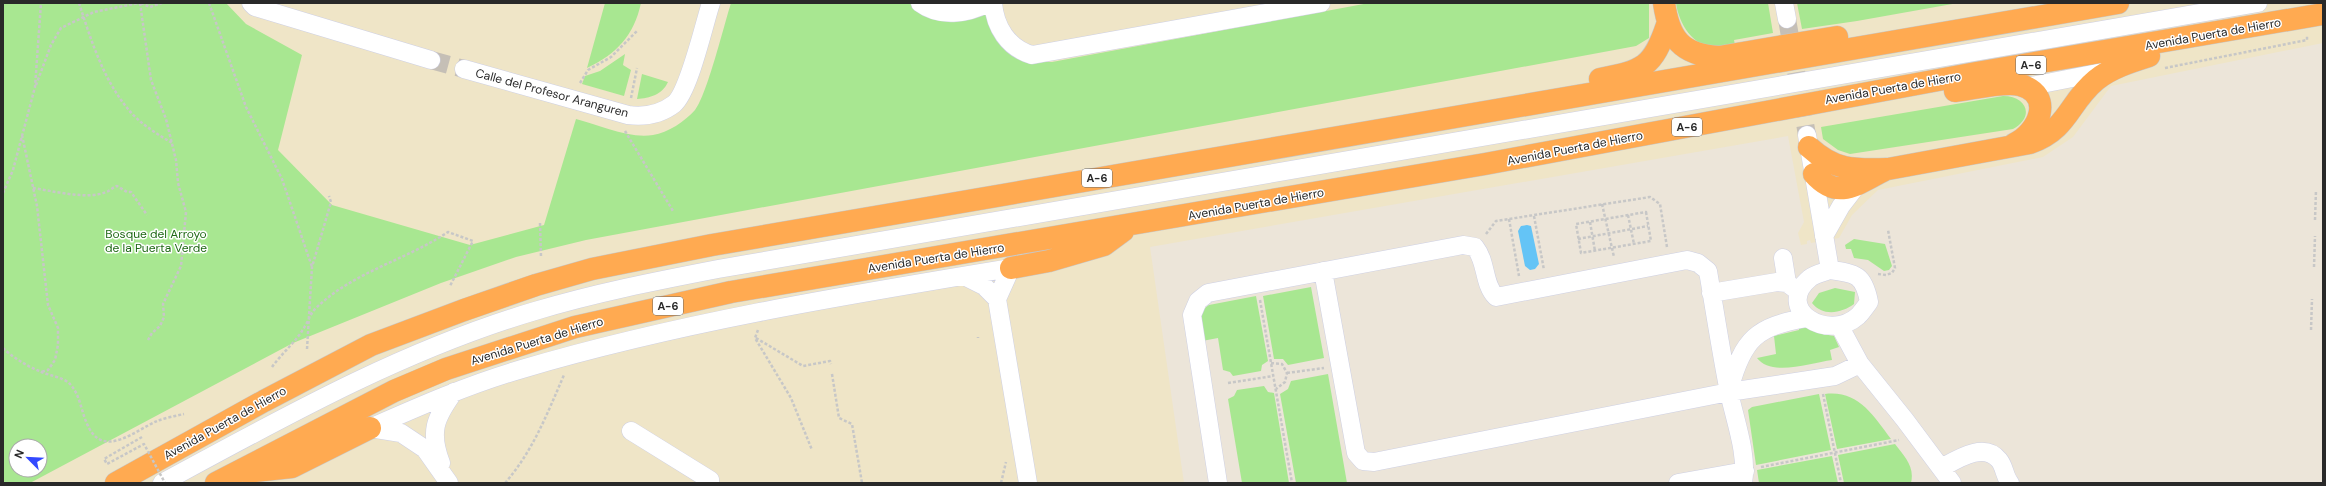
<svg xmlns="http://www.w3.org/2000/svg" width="2326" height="486" viewBox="0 0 2326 486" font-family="'DM Sans',sans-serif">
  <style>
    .education { fill: #efe5c7; fill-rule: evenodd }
    .green { fill: #a8e791; fill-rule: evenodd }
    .water { fill: #64c4f6 }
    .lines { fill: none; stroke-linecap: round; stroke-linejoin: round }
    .minor-tunnel { stroke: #c5bfb6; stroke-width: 18; stroke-dasharray: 18 9; stroke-linecap: butt }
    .minor-casing { stroke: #ced0e3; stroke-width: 19 }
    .highway-casing { stroke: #c7c7c7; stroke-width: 23 }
    .path { stroke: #c7c7c7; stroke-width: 2.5; stroke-dasharray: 3 2; stroke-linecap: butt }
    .minor { stroke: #fff; stroke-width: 18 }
    .highway { stroke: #ffaa51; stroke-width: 22 }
    .path-bridge { stroke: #c7c7c7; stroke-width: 2.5; stroke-dasharray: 3 2; stroke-linecap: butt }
    .labels { text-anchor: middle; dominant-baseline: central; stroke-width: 3; stroke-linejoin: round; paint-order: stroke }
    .shield { fill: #fff; stroke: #696969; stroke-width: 1 }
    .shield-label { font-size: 11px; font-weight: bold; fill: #292929 }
    .street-label { font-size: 12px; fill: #292929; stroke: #fff }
    .park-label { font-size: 12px; fill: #1f6915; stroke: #fff }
  </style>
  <rect width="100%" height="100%" fill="#ece5d9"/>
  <path class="education" d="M3 3H2323V43L2111 86 2073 137 2043 157 1878 190 1852 215 1839 238 1811 243 1810 240 1807 241V244L1801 245 1798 233 1804 222 1788 136 1150 247 1184 483H3ZM16 446H40V470H16Z"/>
  <path class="green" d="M3 3H226L246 24 302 55 278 150 332 205 470 245 544 225 576 119C599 125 629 139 653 135 668 133 685 121 695 110 707 95 724 25 731 3H913L988 11C1000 52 1007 62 1052 62L1369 3H1649V38L1636 46 586 240 516 257 441 283 293 343 30 483H3ZM16 446H40V470H16Z
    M605 3H641C634 35 617 54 587 68Z
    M1676 3H1768L1773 33 1734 40 1735 45C1729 46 1722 48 1716 48 1693 47 1679 24 1676 3Z
    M1797 3H1958L1857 21 1802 29Z
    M625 54 623 65 631 70 624 96 582 84 585 76 600 71Z
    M642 74 668 82C662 95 650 98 637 99Z
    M2003 96C2027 96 2035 117 2013 129L1850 154 1838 150 1823 139 1821 127Z
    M1854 239 1885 244 1892 266 1889 270 1884 271 1868 260 1854 258 1851 249H1846L1845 245Z
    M1311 287 1324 358 1288 365 1283 359H1274L1263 296Z
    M1835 288 1855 292 1854 304C1842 313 1823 317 1812 303L1819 293Z
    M1256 296 1268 361 1262 365 1261 371 1233 376 1230 372 1223 370 1218 338 1202 341C1200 326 1195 314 1209 305Z
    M1798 321 1823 334 1834 336 1839 347 1830 350 1832 360C1811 363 1771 377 1757 358L1776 354 1774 336 1799 330Z
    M1328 374 1347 483H1296L1280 394 1288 389 1291 381Z
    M1264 386 1268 392 1274 393 1289 483H1242L1228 399 1234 396 1237 390Z
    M1819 394 1831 450 1756 465 1748 410 1752 407Z
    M1825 394C1858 390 1873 415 1891 439L1837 449Z
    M1895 444C1904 456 1915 466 1911 483H1844L1838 455Z
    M1832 456 1838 483H1759L1757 470Z"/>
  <path class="water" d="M1527 225 1531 226 1539 264 1535 269 1530 270 1525 266 1518 231 1521 226Z"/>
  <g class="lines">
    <path class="minor-tunnel" d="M1787 19 1807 135
      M431 60 464 69"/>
    <g class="minor-casing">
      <path id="minor" d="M251 3 255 7 431 60
        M920 3C940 18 967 14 988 3
        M993 3C995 27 1008 48 1032 55L1321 3
        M1784 3 1787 19
        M464 69 628 115C644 117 661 114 674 104 689 92 704 24 711 3
        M2026 87 2108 71
        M1807 135 1830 270
        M1824 236 1841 206 1858 184
        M1783 258 1787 283 1795 289
        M1011 268 997 299 1028 483
        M1830 270C1856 273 1864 275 1869 302 1866 306 1862 312 1858 316 1828 343 1773 309 1810 278 1815 274 1824 272 1830 270Z
        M1323 271 1356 453 1363 461 1374 462 1729 392 1835 376 1860 364
        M964 276 984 286 997 299
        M1711 293 1777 282 1787 283
        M1839 325 1860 364 1905 420 1952 483
        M1730 387C1743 339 1757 326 1806 318
        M370 428C420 406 470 384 522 369 681 322 848 295 1011 268
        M370 428 401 433 425 449 449 483
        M631 431 710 480V483
        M441 463C429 432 435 418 454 392
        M1941 468C1956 460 1984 441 1999 460 2005 467 2004 476 2010 483
        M162 483C282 418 403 350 535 311 595 293 656 281 718 269L2258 3
        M1218 483 1192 315 1198 301 1208 293 1463 245 1475 247C1487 262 1483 284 1496 297L1687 260 1698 263 1708 271C1715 312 1721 352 1729 392 1735 421 1748 454 1743 483
        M1678 483 1745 471"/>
    </g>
    <g class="highway-casing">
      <path id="highway" d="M1664 3C1669 38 1681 55 1719 57L1837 37
        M1600 79C1643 71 1653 67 1667 25
        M1955 91C1972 89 2004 81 2020 85 2055 94 2039 133 2014 144
        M1809 147C1835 171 1854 170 1888 169L2030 143C2069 129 2068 103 2096 80 2111 68 2130 62 2149 56
        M1814 174C1838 201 1857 184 1883 171
        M1011 268 1049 261 1104 245 1123 231
        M247 472 292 467 370 428
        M116 483 264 401 371 345 464 310 536 285 592 269 712 245 2118 3
        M216 483 394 391 446 369 575 327 731 292 1485 164 1976 73 2323 14"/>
    </g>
    <path class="path" d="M79 3C91 40 103 79 128 109 139 123 157 134 172 143
      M140 3 151 80 166 119 176 160 178 183 186 212 181 266 163 304 164 317 160 326 152 333 148 340
      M141 3 150 7 162 3
      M209 3 246 107 282 179 312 267
      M2165 68 2307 40V35
      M580 83 588 70 611 57 637 31
      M36 85 51 45 61 28 94 12 139 3
      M631 98 637 68
      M625 131 673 211
      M22 135 37 206 48 305 58 328V345L55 360 48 370 41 372
      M33 188C52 191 89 200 106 192 110 191 113 187 117 186L127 192H131L147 215
      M3 193 13 170 35 87 41 3
      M1602 204 1614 257
      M1646 212 1651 241 1581 253 1576 224Z
      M1628 215 1634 244
      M1534 216 1544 270
      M1509 219 1519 276
      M2315 220 2316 190
      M1590 222 1595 251
      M540 223 541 257
      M1486 234 1496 221 1650 197 1660 204 1667 247
      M1578 239 1648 226
      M2314 267 2315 236
      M1878 274 1886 275 1892 273 1895 268 1888 230
      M1260 300 1292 483
      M758 330 755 338 791 398 812 450
      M2311 330 2312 299
      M978 337V338
      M756 338 803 366 830 361 831 364
      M3 348C12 357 27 366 39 371 47 375 63 377 70 384 81 396 81 413 89 428 105 458 136 430 157 421 165 418 175 416 184 414
      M307 349 312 267 331 202 329 196
      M1271 363 1282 364 1287 373 1285 382 1276 389
      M272 367C282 353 297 341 305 326 309 320 310 314 316 308 353 272 406 260 448 232L473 241 450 286
      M1287 373 1324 368
      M832 374 839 418 852 424 862 483
      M1228 383 1273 376
      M1823 394 1841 483
      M1761 467 1899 440
      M505 483C533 451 547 414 564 375
      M1001 483 1006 462"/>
    <use href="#minor" class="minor"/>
    <use href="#highway" class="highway"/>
    <path class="path-bridge" d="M142 437 104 459 107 464 144 444 165 483"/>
  </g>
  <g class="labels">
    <g class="shield">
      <rect x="2016" y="56" width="30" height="18" rx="3"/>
      <rect x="1672" y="118" width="30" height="18" rx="3"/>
      <rect x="1082" y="169" width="30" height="18" rx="3"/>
      <rect x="653" y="297" width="30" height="18" rx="3"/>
    </g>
    <g class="shield-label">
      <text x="2031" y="65">A-6</text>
      <text x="1687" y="127">A-6</text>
      <text x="1097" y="178">A-6</text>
      <text x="668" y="306">A-6</text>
    </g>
    <g class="street-label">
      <text transform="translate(2213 34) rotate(-10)">Avenida Puerta de Hierro</text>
      <text transform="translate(1893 88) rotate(-10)">Avenida Puerta de Hierro</text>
      <text transform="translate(552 93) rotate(15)">Calle del Profesor Aranguren</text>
      <text transform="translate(1575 148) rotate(-11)">Avenida Puerta de Hierro</text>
      <text transform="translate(1256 204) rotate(-10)">Avenida Puerta de Hierro</text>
      <text transform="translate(936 258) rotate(-9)">Avenida Puerta de Hierro</text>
      <text transform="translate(537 341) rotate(-17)">Avenida Puerta de Hierro</text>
      <text transform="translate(225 423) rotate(-29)">Avenida Puerta de Hierro</text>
    </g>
    <g class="park-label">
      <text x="156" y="234">Bosque del Arroyo<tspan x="156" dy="14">de la Puerta Verde</tspan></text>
    </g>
  </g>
  <rect width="2326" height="486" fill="none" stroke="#292929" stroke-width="8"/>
  <g transform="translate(28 458) rotate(294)"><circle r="19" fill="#ffffff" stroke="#a9a9a9"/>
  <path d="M0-3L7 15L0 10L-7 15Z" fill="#3349ff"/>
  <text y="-6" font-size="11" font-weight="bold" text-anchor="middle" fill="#292929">N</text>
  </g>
</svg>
